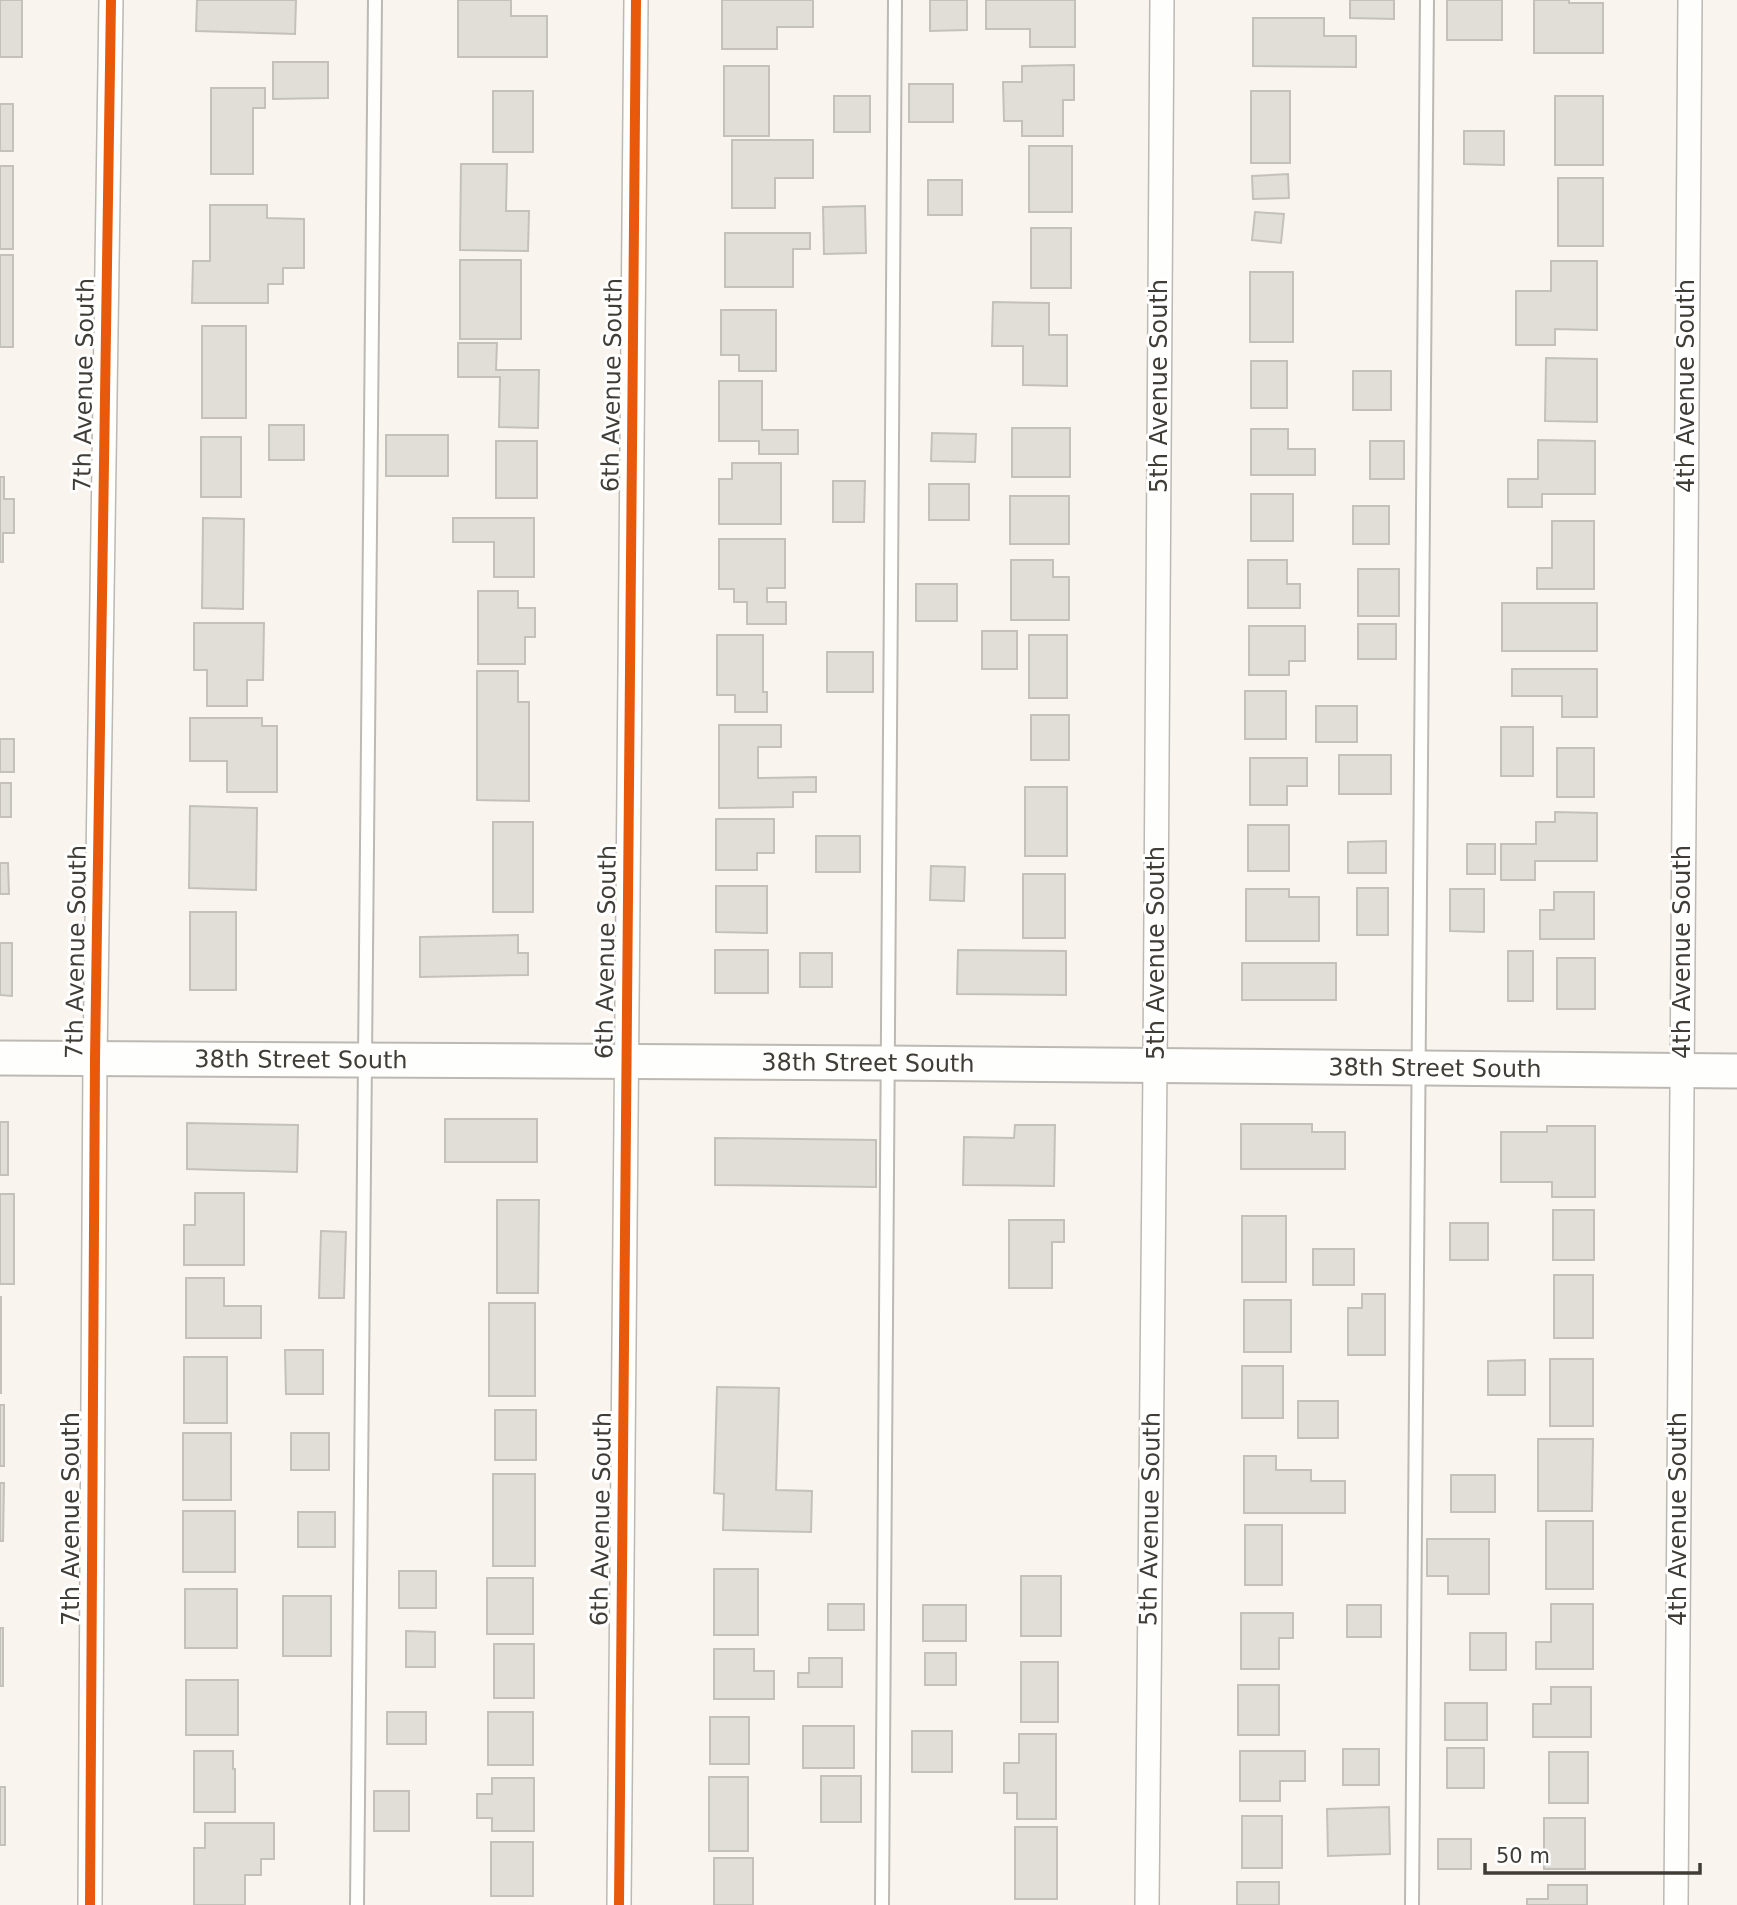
<svg xmlns="http://www.w3.org/2000/svg" width="1737" height="1905" viewBox="0 0 1737 1905" font-family="'DejaVu Sans',sans-serif">
  <style>
    .building { fill: #e1ded8; stroke: #c4c1bb; stroke-width: 2 }
    .lines { fill: none; stroke-linecap: round; stroke-linejoin: round }
    .lane-casing { stroke: #bcb8b3; stroke-width: 16 }
    .street-casing { stroke: #bcb8b3; stroke-width: 26 }
    .secondary-casing { stroke: #bcb8b3; stroke-width: 37 }
    .lane { stroke: #fefefc; stroke-width: 12 }
    .street { stroke: #fefefc; stroke-width: 23 }
    .secondary { stroke: #fefefc; stroke-width: 33 }
    .cycleway-casing { stroke: #fff; stroke-width: 15 }
    .cycleway { stroke: #e8590c; stroke-width: 10 }
    .labels { text-anchor: middle; dominant-baseline: central; stroke-width: 6; stroke-linejoin: round; paint-order: stroke }
    .street-label { font-size: 24px; fill: #403d37; stroke: #fff }
  </style>
  <rect width="100%" height="100%" fill="#f9f5ee"/>
  <path class="building" d="M0 0H22V57H0Z
    M197 0H296L295 34 196 31Z
    M458 0H511V16H547V57H458Z
    M722 0H813V27H777V49H722Z
    M930 0H967V30L930 31Z
    M986 0H1075V47H1030V29H986Z
    M1350 0H1394V19L1350 18Z
    M1447 0H1502V40H1447Z
    M1534 0H1569V3H1603V53H1534Z
    M1253 18H1324V36H1356V67L1253 66Z
    M273 62H328V98L273 99Z
    M1074 65V100H1063V136H1022V121H1004L1003 82H1022V66Z
    M724 66H769V136H724Z
    M909 84H953V122H909Z
    M211 88H265V108H253V174H211Z
    M493 91H533V152H493Z
    M1251 91H1290V163H1251Z
    M834 96H870V132H834Z
    M1555 96H1603V165H1555Z
    M0 104H13V151H0Z
    M1464 131H1504V165L1464 164Z
    M732 140H813V178H775V208H732Z
    M1029 146H1072V212H1029Z
    M461 164H507L506 211H529L528 251 460 250Z
    M0 166H13V249H0Z
    M1288 174 1289 198 1253 199 1252 176Z
    M1558 178H1603V246H1558Z
    M928 180H962V215H928Z
    M210 205H267V218L304 219V268H283V284H268V303H192L193 261H210Z
    M865 206 866 253 824 254 823 207Z
    M1255 212 1284 214 1281 243 1252 240Z
    M1031 228H1071V288H1031Z
    M725 233H810V249H793V287H725Z
    M0 255H13V347H0Z
    M460 260H521V339H460Z
    M1551 261H1597V330L1555 329V345H1516V291H1551Z
    M1250 272H1293V342H1250Z
    M993 302 1049 303V335H1067V386L1023 385V346H992Z
    M721 310H776V371H739V355H721Z
    M202 326H246V418H202Z
    M458 343H497L496 370H539L538 428 499 427 500 377H458Z
    M1546 358 1597 359V422L1545 421Z
    M1251 361H1287V408H1251Z
    M1353 371H1391V410H1353Z
    M719 381H762V430H798V454H759V441H719Z
    M269 425H304V460H269Z
    M1012 428H1070V477H1012Z
    M1251 429H1288V449H1315V475H1251Z
    M932 433 976 434 975 462 931 461Z
    M386 435H448V476H386Z
    M201 437H241V497H201Z
    M1538 440 1595 441V494H1542V507H1508V479H1538Z
    M496 441H537V498H496Z
    M1370 441H1404V479H1370Z
    M732 463H781V524H719V479H732Z
    M0 477H4V499H14V533H3V562H0Z
    M833 481H865L864 522H833Z
    M929 484H969V520H929Z
    M1251 494H1293V541H1251Z
    M1010 496H1069V544H1010Z
    M1353 506H1389V544H1353Z
    M203 518 244 519 243 609 202 608Z
    M453 518H534V577H494V542H453Z
    M1552 521H1594V589H1537V568H1552Z
    M719 539H785V588H767V602H786V624H747V602H734V589H719Z
    M1011 560H1053V577H1069V620H1011Z
    M1248 560H1287V584H1300V608H1248Z
    M1358 569H1399V616H1358Z
    M916 584H957V621H916Z
    M478 591H518V608H535V637H525V664H478Z
    M1502 603H1597V651H1502Z
    M194 623H264L263 680H247V706H207V670H194Z
    M1358 624H1396V659H1358Z
    M1249 626H1305V661H1289V675H1249Z
    M982 631H1017V669H982Z
    M717 635H763V692H767V712H735V695H717Z
    M1029 635H1067V698H1029Z
    M827 652H873V692H827Z
    M1512 669H1597V717H1562V696H1512Z
    M477 671H518V702H529V801L477 800Z
    M1245 691H1286V739H1245Z
    M1316 706H1357V742H1316Z
    M1031 715H1069V760H1031Z
    M190 718H262V726H277V792H227V761H190Z
    M719 725H781V747H758V778L816 777V792H793V807L719 808Z
    M1501 727H1533V776H1501Z
    M0 739H14V772H0Z
    M1557 748H1594V797H1557Z
    M1339 755H1391V794H1339Z
    M1250 758H1307V786H1287V805H1250Z
    M0 783H11V817H0Z
    M1025 787H1067V856H1025Z
    M190 806 257 808 256 890 189 888Z
    M1555 812 1597 813V861H1535V880H1501V844H1536V822H1555Z
    M716 819H774V853H757V870H716Z
    M493 822H533V912H493Z
    M1248 825H1289V871H1248Z
    M816 836H860V872H816Z
    M1386 841V873H1348V842Z
    M1467 844H1495V874H1467Z
    M0 863H8L9 894H0Z
    M931 866 965 867 964 901 930 900Z
    M1023 874H1065V938H1023Z
    M716 886H767V933L716 932Z
    M1357 888H1388V935H1357Z
    M1246 889H1289V897H1319V941H1246Z
    M1450 889H1484V932L1450 931Z
    M1554 892H1594V939H1540V910H1554Z
    M190 912H236V990H190Z
    M518 935V953H528V975L420 977V937Z
    M0 943H12V996L0 995Z
    M715 950H768V993H715Z
    M958 950 1066 951V995L957 994Z
    M1508 951H1533V1001H1508Z
    M800 953H832V987H800Z
    M1557 958H1595V1009H1557Z
    M1242 963H1336V1000H1242Z
    M445 1119H537V1162H445Z
    M0 1122H8V1175H0Z
    M187 1123 298 1125 297 1172 187 1169Z
    M1241 1124H1312V1132H1345V1169H1241Z
    M1015 1125H1055L1054 1186 963 1185 964 1137 1014 1138Z
    M1547 1126H1595V1197H1552V1182H1501V1132H1547Z
    M715 1138 876 1140V1187L715 1185Z
    M195 1193H244V1265H184V1225H195Z
    M0 1194H14V1284H0Z
    M497 1200H539L538 1293H497Z
    M1553 1210H1594V1260H1553Z
    M1242 1216H1286V1282H1242Z
    M1009 1220H1064V1242H1052V1288H1009Z
    M1450 1223H1488V1260H1450Z
    M321 1231 346 1232 344 1298H319Z
    M1313 1249H1354V1285H1313Z
    M1554 1275H1593V1338H1554Z
    M186 1278H224V1306H261V1338H186Z
    M1362 1294H1385V1355H1348V1308H1362Z
    M0 1297H1V1393H0Z
    M1244 1300H1291V1352H1244Z
    M489 1303H535V1396H489Z
    M285 1350H323V1394H286Z
    M184 1357H227V1423H184Z
    M1550 1359H1593V1426H1550Z
    M1525 1360V1395H1488V1361Z
    M1242 1366H1283V1418H1242Z
    M717 1387 779 1388 776 1490 812 1491 811 1532 723 1530 724 1494 714 1493Z
    M1298 1401H1338V1438H1298Z
    M0 1405H4V1466H0Z
    M495 1410H536V1460H495Z
    M183 1433H231V1500H183Z
    M291 1433H329V1470H291Z
    M1538 1439H1593L1592 1511H1538Z
    M1244 1456H1276V1470H1311V1481H1345V1513H1244Z
    M493 1474H535V1566H493Z
    M1451 1475H1495V1512H1451Z
    M0 1483H4L3 1541H0Z
    M183 1511H235V1572H183Z
    M298 1512H335V1547H298Z
    M1546 1521H1593V1589H1546Z
    M1245 1525H1282V1585H1245Z
    M1427 1539H1489V1594H1448V1576H1427Z
    M714 1569H758V1635H714Z
    M399 1571H436V1608H399Z
    M1021 1576H1061V1636H1021Z
    M487 1578H533V1634H487Z
    M185 1589H237V1648H185Z
    M283 1596H331V1656H283Z
    M828 1604H864V1630H828Z
    M1551 1604H1593V1669H1536V1642H1551Z
    M923 1605H966V1641H923Z
    M1347 1605H1381V1637H1347Z
    M1241 1613H1293V1638H1279V1669H1241Z
    M0 1628H3V1686H0Z
    M406 1631 435 1632V1667H406Z
    M1470 1633H1506V1670H1470Z
    M494 1644H534V1698H494Z
    M714 1649H754V1671H774V1699H714Z
    M925 1653H956V1685H925Z
    M809 1658H842V1687H798V1673H809Z
    M1021 1662H1058V1722H1021Z
    M186 1680H238V1735H186Z
    M1238 1685H1279V1735H1238Z
    M1551 1687H1591V1737H1533V1704H1551Z
    M1445 1703H1487V1740H1445Z
    M387 1712H426V1744H387Z
    M488 1712H533V1765H488Z
    M710 1717H749V1764H710Z
    M803 1726H854V1768H803Z
    M912 1731H952V1772H912Z
    M1019 1734H1056V1819H1017V1793H1004V1763H1019Z
    M1447 1748H1484V1788H1447Z
    M1343 1749H1379V1785H1343Z
    M194 1751H233V1769H235V1812H194Z
    M1240 1751H1305V1781H1280V1801H1240Z
    M1549 1752H1588V1803H1549Z
    M821 1776H861V1822H821Z
    M709 1777H748V1851H709Z
    M492 1778H534V1831H492V1818H477V1794H492Z
    M0 1787H5V1845H0Z
    M374 1791H409V1831H374Z
    M1389 1807 1390 1854 1328 1856 1327 1809Z
    M1242 1816H1282V1868H1242Z
    M1544 1818H1585V1869H1544Z
    M205 1823H274V1859H261V1875H245V1905H194V1848H205Z
    M1015 1827H1057V1899H1015Z
    M1438 1839H1471V1869H1438Z
    M491 1842H533V1896H491Z
    M714 1858H753V1905H714Z
    M1237 1882H1279V1905H1237Z
    M1548 1885H1587V1905H1527V1899H1548Z"/>
  <g class="lines">
    <g class="lane-casing">
      <path id="lane" d="M357 1905 375 0
        M882 1905 895 0
        M1412 1905 1427 0"/>
    </g>
    <g class="street-casing">
      <path id="street" d="M90 1905 95 1059 111 0
        M619 1905 636 0
        M1147 1905 1155 1067 1162 0
        M1676 1905 1690 0"/>
    </g>
    <g class="secondary-casing">
      <g id="secondary">
        <path id="s1" d="M0 1058 888 1063 1737 1071"/>
      </g>
    </g>
    <use href="#lane" class="lane"/>
    <use href="#street" class="street"/>
    <use href="#secondary" class="secondary"/>
    <g class="cycleway-casing">
      <path id="cycleway" d="M90 1905 95 1059 111 0
        M619 1905 636 0"/>
    </g>
    <use href="#cycleway" class="cycleway"/>
  </g>
  <g class="labels">
    <g class="street-label">
      <text transform="translate(84 385) rotate(-89)">7th Avenue South</text>
      <text transform="translate(612 385) rotate(-89)">6th Avenue South</text>
      <text transform="translate(1159 386) rotate(-90)">5th Avenue South</text>
      <text transform="translate(1686 386) rotate(-90)">4th Avenue South</text>
      <text transform="translate(76 952) rotate(-89)">7th Avenue South</text>
      <text transform="translate(606 952) rotate(-89)">6th Avenue South</text>
      <text transform="translate(1682 952) rotate(-90)">4th Avenue South</text>
      <text transform="translate(1156 953) rotate(-90)">5th Avenue South</text>
      <text stroke="none"><textPath href="#s1" startOffset="301">38th Street South</textPath></text>
      <text stroke="none"><textPath href="#s1" startOffset="868">38th Street South</textPath></text>
      <text stroke="none"><textPath href="#s1" startOffset="1435">38th Street South</textPath></text>
      <text transform="translate(71 1519) rotate(-90)">7th Avenue South</text>
      <text transform="translate(601 1519) rotate(-89)">6th Avenue South</text>
      <text transform="translate(1150 1519) rotate(-89)">5th Avenue South</text>
      <text transform="translate(1678 1519) rotate(-90)">4th Avenue South</text>
    </g>
  </g>
  <path d="M1485 1863v10h215v-10" fill="none" stroke="#403d37" stroke-width="3.5"/>
  <text x="1496" y="1863" font-size="21" fill="#403d37" stroke="#ffffff" stroke-width="5" paint-order="stroke">50 m</text>
</svg>
